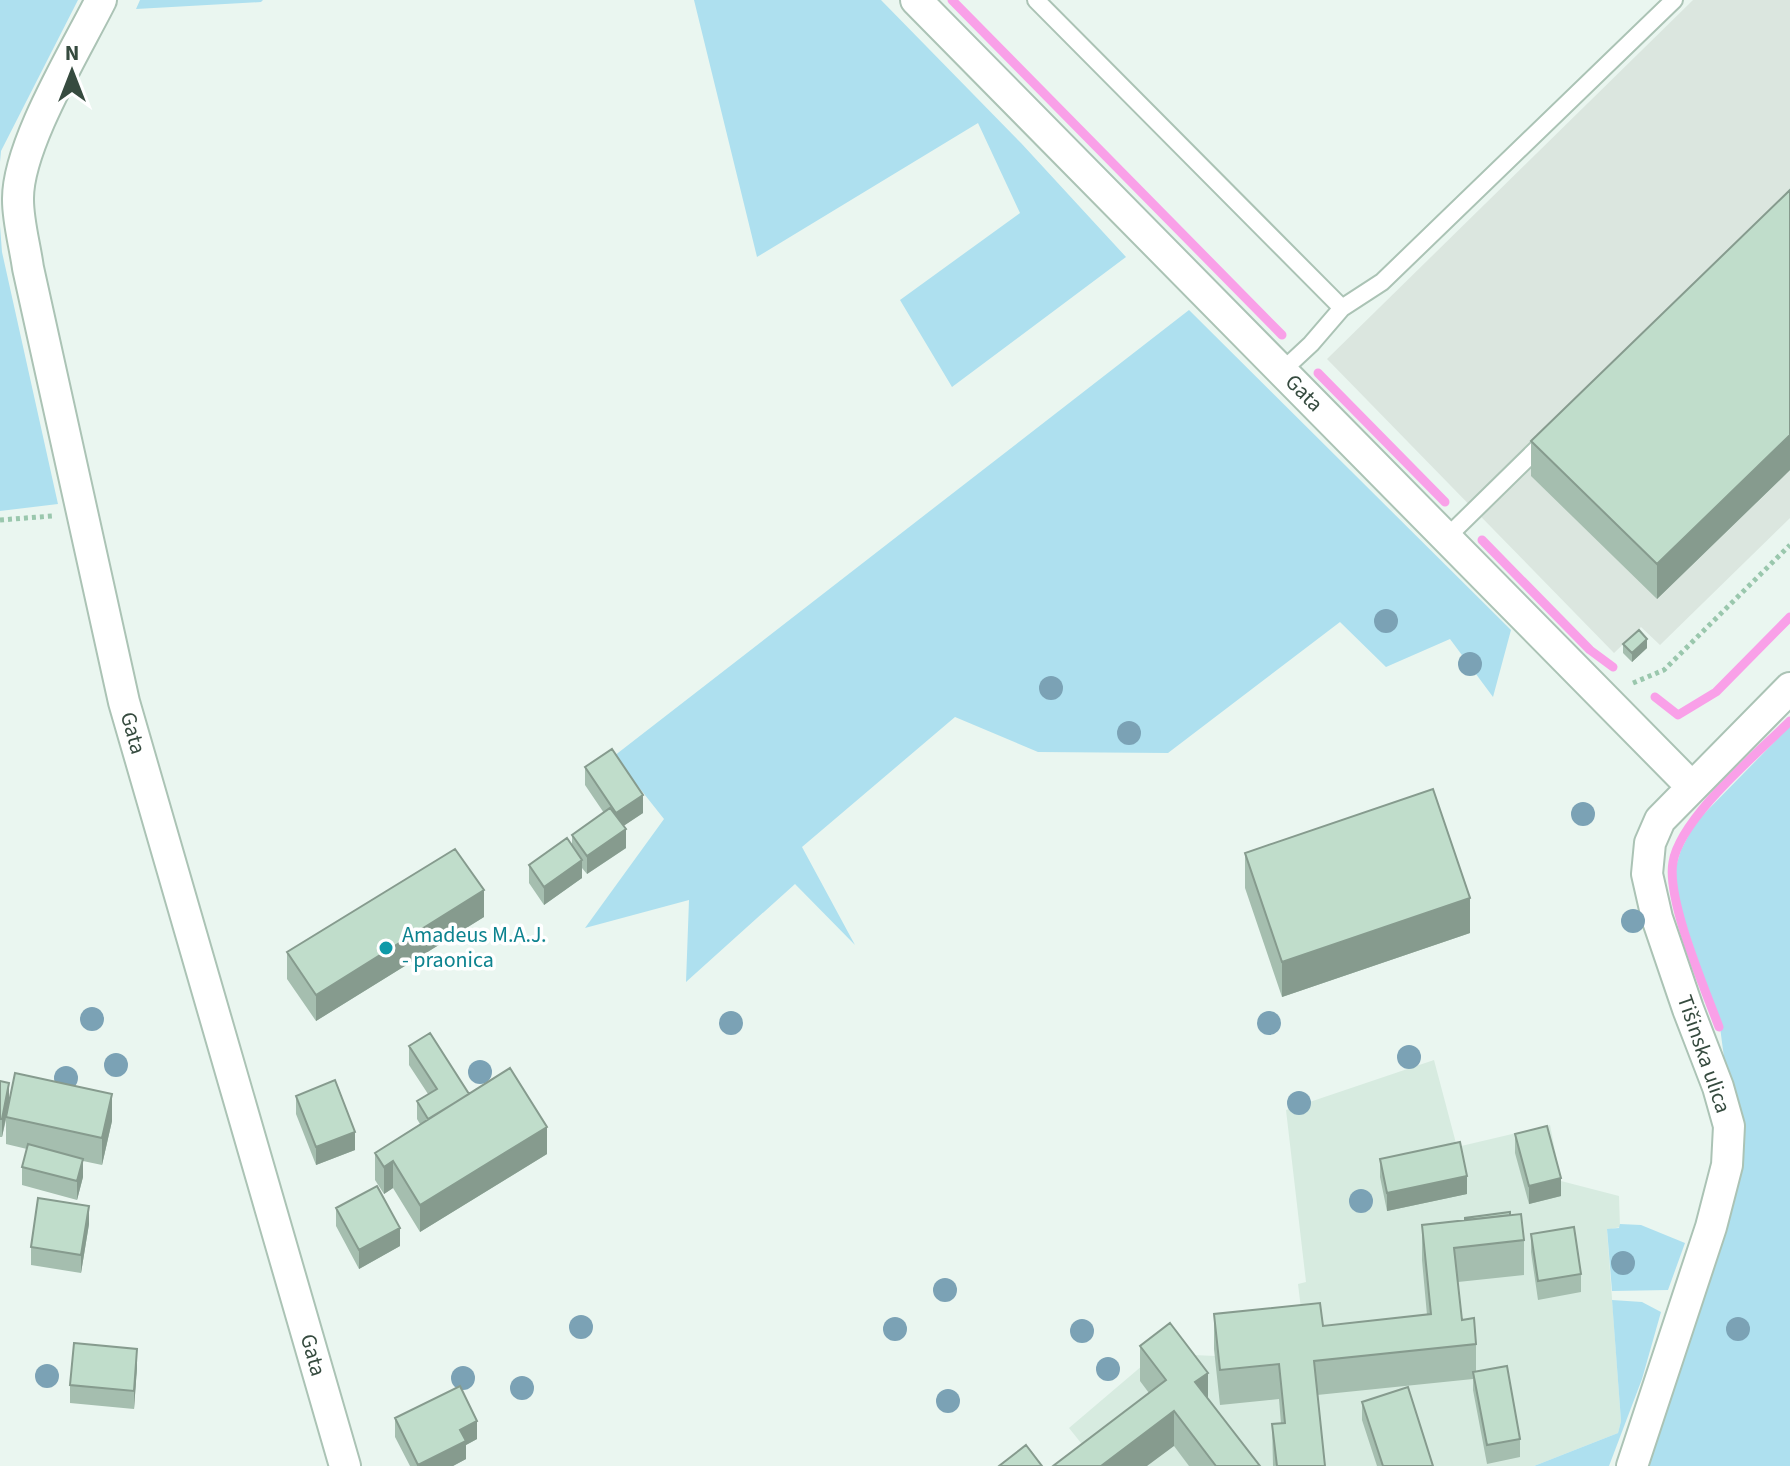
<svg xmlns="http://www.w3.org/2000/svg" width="1790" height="1466" viewBox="0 0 1790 1466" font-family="'Source Sans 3',sans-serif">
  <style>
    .residential { fill: #d7ebe0 }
    .industrial { fill: #dbe6df }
    .green { fill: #aee0ef }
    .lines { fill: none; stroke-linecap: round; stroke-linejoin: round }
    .stream { stroke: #f9a0e8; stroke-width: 9 }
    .service-casing { stroke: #abc3b5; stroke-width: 20 }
    .minor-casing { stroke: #abc3b5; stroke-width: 34 }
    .path { stroke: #9ac7ad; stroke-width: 5; stroke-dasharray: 4 4; stroke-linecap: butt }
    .service { stroke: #fff; stroke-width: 16 }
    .minor { stroke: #fff; stroke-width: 30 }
    .tree { fill: #7ba2b5 }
    .wall { fill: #a5beaf }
    .shaded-wall { fill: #869b8e }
    .building { fill: #c0ddcb; stroke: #869b8e; stroke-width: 2 }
    .culture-dot { fill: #0f9aa8; stroke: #fff; stroke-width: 3 }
    .labels { text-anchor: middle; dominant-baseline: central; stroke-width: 7; stroke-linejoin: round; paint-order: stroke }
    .street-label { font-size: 22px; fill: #364b3f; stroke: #fff }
    .culture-label { font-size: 22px; fill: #0d838f; stroke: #fff; text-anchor: start }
  </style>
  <rect width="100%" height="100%" fill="#eaf6f0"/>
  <path class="residential" d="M1434 1060 1457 1147 1550 1125 1561 1181 1619 1196 1620 1227 1607 1230 1621 1421 1618 1433 1534 1466H1065L1085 1448 1069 1428 1163 1348 1170 1354 1216 1356 1305 1342 1298 1284 1306 1282 1286 1110Z"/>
  <path class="industrial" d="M1693 0H1790V518L1660 645 1641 627 1614 653 1327 359Z"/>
  <path class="green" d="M0 0H78L1 151 0 162Z
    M140 0H263L261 2 136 9Z
    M694 0H881L1021 143 1126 257 952 387 900 300 1020 213 978 123 757 257Z
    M0 226 2 252 58 504 0 511Z
    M1189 310 1511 630 1493 697 1450 639 1386 667 1340 622 1168 753 1038 752 955 717 802 847 855 945 795 884 686 982 689 900 585 928 664 819 614 756Z
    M1790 726V1466H1642L1737 1157 1720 1027 1682 913 1674 873 1681 850 1695 823Z
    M1620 1224 1641 1225 1685 1243 1668 1290 1612 1291 1607 1229 1619 1228Z
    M1612 1300 1642 1302 1661 1312 1642 1379 1609 1466H1534L1618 1433 1621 1421Z"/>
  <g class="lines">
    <path class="stream" d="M952 0 1282 335
      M1318 373 1445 502
      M1482 540 1590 650 1613 667
      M1655 697 1678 715 1716 692 1790 617
      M1719 1027C1705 989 1666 899 1673 862 1681 817 1757 754 1790 721"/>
    <g class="service-casing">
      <path id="service" d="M1036 0 1342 308
        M1282 371 1311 344 1342 308 1382 282 1674 0
        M1446 538 1546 440"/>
    </g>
    <g class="minor-casing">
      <path id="minor" d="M101 0C76 50 17 146 18 200 18 222 25 246 28 268L124 702 345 1466
        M916 0 1691 786
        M1632 1466 1711 1227 1727 1165 1729 1126 1718 1087 1688 1009 1657 918 1647 874 1650 843 1660 820 1790 688"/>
    </g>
    <path class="path" d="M0 520 52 516
      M1633 683 1664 670 1790 545"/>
    <use href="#service" class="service"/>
    <use href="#minor" class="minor"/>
  </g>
  <g class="tree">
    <circle cx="1386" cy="621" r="12"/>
    <circle cx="1470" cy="664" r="12"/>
    <circle cx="1051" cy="688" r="12"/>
    <circle cx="1129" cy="733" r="12"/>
    <circle cx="1583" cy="814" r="12"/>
    <circle cx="1633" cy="921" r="12"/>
    <circle cx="92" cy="1019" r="12"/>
    <circle cx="731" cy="1023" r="12"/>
    <circle cx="1269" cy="1023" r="12"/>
    <circle cx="1409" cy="1057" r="12"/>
    <circle cx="116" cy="1065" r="12"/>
    <circle cx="480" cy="1072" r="12"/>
    <circle cx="66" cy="1078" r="12"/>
    <circle cx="1299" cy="1103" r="12"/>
    <circle cx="1361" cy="1201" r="12"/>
    <circle cx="1623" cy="1263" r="12"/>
    <circle cx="945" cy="1290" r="12"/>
    <circle cx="581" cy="1327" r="12"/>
    <circle cx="895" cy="1329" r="12"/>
    <circle cx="1738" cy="1329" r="12"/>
    <circle cx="1082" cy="1331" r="12"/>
    <circle cx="1108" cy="1369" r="12"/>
    <circle cx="47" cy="1376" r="12"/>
    <circle cx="463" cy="1378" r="12"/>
    <circle cx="522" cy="1388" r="12"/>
    <circle cx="948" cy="1401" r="12"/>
  </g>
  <path class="wall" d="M1790 190V470L1657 599 1531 476V441Z
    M1623 644 1647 648 1632 662 1623 653Z
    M585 767 643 813 623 826 626 848 587 874 582 868V878L544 905 529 883V865L572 845V835L604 813 585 785Z
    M1245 853 1470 933 1282 997 1245 888Z
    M484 917 316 1021 287 979V952Z
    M409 1046 547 1154 420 1232 393 1188 384 1194 375 1180V1153L420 1124 417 1119V1101L428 1094 409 1065Z
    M0 1081 9 1100 112 1121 102 1165 83 1161V1177L77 1200 22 1185V1167L27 1149 6 1144V1120L2 1137H0Z
    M296 1096 355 1150 316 1165 296 1114Z
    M1515 1134 1561 1196 1529 1204 1515 1153Z
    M1380 1159 1467 1194 1387 1211 1380 1177Z
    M336 1208 400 1246 359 1269 336 1226Z
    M1510 1215 1524 1240V1275L1458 1282 1462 1320 1476 1344V1372L1520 1439V1457L1487 1464 1473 1390V1379L1317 1395 1325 1466H1273L1272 1424H1281L1279 1399 1220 1405 1214 1349V1314L1323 1326 1427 1315 1422 1260V1225Z
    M89 1224 81 1273 31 1265V1247Z
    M1531 1234 1581 1274V1292L1538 1300 1531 1252Z
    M1140 1346 1208 1399 1260 1466H1189L1174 1446 1149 1393 1140 1381Z
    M137 1367 134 1409 70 1403V1385Z
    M1362 1402 1433 1466H1377L1362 1420Z
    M395 1418 477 1439 466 1445V1459L453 1466H410L395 1437Z"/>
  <path class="shaded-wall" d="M1790 435V470L1657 599V564Z
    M1647 639V648L1632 662V653Z
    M643 795V813L616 831V813Z
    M626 829V848L587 874V856Z
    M582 860V878L544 905V887Z
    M484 890V917L316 1021V995Z
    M1470 898V933L1282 997V962Z
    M9 1083V1102L2 1137V1119Z
    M112 1094V1121L102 1165V1138Z
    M547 1127V1154L420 1232V1205Z
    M355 1132V1150L316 1165V1147Z
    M83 1159V1177L77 1200V1181Z
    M393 1161V1188L384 1194V1167Z
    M1467 1176V1194L1387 1211V1193Z
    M1561 1178V1196L1529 1204V1186Z
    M89 1206V1224L81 1273V1255Z
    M400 1228V1246L359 1269V1250Z
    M137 1349V1367L134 1409V1391Z
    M1208 1373V1408L1195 1382Z
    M1174 1411V1446L1147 1466H1101Z
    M477 1421V1439L466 1445V1459L453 1466H418L460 1430Z"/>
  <path class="building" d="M1790 190V435L1657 564 1531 441Z
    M1639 630 1647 639 1632 653 1623 644Z
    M612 749 643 795 616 813 585 767Z
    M1433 789 1470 898 1282 962 1245 853Z
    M610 808 626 829 587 856 572 835Z
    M567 838 582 860 544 887 529 865Z
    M455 849 484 890 316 995 287 952Z
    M430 1033 469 1094 428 1119 417 1101 437 1089 409 1046Z
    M510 1068 547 1127 420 1205 393 1161 384 1167 375 1153Z
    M15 1073 112 1094 102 1138 6 1117Z
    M335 1080 355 1132 316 1147 296 1096Z
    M0 1081 9 1083 2 1119H0Z
    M1547 1126 1561 1178 1529 1186 1515 1134Z
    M1460 1142 1467 1176 1387 1193 1380 1159Z
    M28 1144 83 1159 77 1181 22 1167Z
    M377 1186 400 1228 359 1250 336 1208Z
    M38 1198 89 1206 81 1255 31 1247Z
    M1510 1212V1215L1465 1220V1218Z
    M1521 1214 1524 1240 1454 1248 1462 1320 1474 1318 1476 1344 1314 1361 1325 1466H1277L1272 1424 1285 1423 1279 1364 1220 1370 1214 1314 1320 1303 1323 1326 1431 1314 1422 1225Z
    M1574 1227 1581 1274 1538 1281 1531 1234Z
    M1170 1323 1208 1373 1195 1382 1260 1466H1216L1174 1411 1101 1466H1053L1166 1380 1140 1346Z
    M74 1343 137 1349 134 1391 70 1385Z
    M1507 1366 1520 1439 1487 1445 1473 1372Z
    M460 1386 477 1421 460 1430 466 1441 418 1465 395 1418Z
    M1408 1387 1433 1466H1383L1362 1402Z
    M1026 1445 1042 1466H999Z"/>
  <circle class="culture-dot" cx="386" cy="948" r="8"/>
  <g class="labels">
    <g class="street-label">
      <text transform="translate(1304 393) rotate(45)">Gata</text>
      <text transform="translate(133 733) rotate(74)">Gata</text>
      <text transform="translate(1704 1054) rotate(71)">Tišinska ulica</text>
      <text transform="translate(313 1355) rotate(74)">Gata</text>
    </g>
    <g class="culture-label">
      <text x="402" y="935">Amadeus M.A.J.<tspan x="402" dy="25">- praonica</tspan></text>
    </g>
  </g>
  <g transform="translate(72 72)" stroke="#ffffff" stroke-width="6" paint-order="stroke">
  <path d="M0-6L14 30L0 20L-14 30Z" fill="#364b3f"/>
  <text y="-12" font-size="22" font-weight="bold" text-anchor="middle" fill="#364b3f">N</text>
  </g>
</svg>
